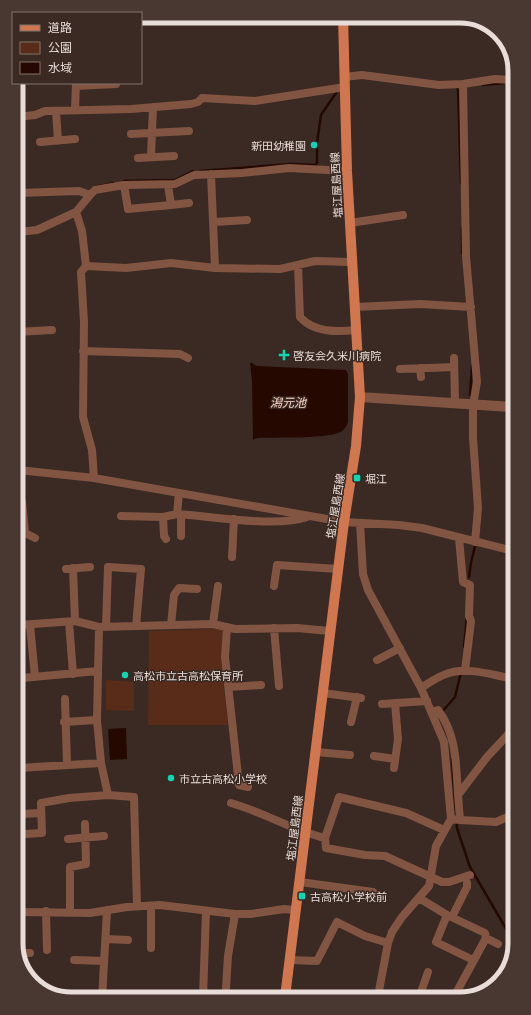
<svg xmlns="http://www.w3.org/2000/svg" width="531" height="1015" viewBox="0 0 531 1015" font-family="'Noto Sans','Noto Sans JP',sans-serif">
  <style>
    .green { fill: #592c19 }
    .water { fill: #250901 }
    .lines { fill: none; stroke-linecap: round; stroke-linejoin: round }
    .stream { stroke: #250901; stroke-width: 2.5 }
    .minor { stroke: #815542; stroke-width: 8 }
    .tertiary { stroke: #815542; stroke-width: 10 }
    .primary { stroke: #d17750; stroke-width: 10 }
    .poi-dot { fill: #0ed5b4; stroke: #3b2a23; stroke-width: 1.5 }
    .labels { text-anchor: middle; dominant-baseline: central; stroke-width: 3; stroke-linejoin: round; paint-order: stroke }
    .poi-label { font-size: 11px; fill: #e8ddd8; stroke: #3b2a23; text-anchor: start }
    .street-label { font-size: 11px; fill: #e8ddd8; stroke: #3b2a23 }
    .water-label { font-size: 12px; font-style: italic; fill: #fbd6c7; stroke: #3b2a23 }
    .rim { fill: none; stroke: #e8ddd8; stroke-width: 5 }
  </style>
  <rect width="100%" height="100%" fill="#3b2a23"/>
  <path class="green" d="M223 629 221 658 228 725H148L149 631Z
    M106 680 134 682V711L106 710Z"/>
  <path class="water" d="M250 363H252L257 366 346 370 348 374V422C346 427 344 431 338 433 322 439 276 437 257 438L253 440 252 381Z
    M126 728 127 759 110 760 108 729Z"/>
  <g class="lines">
    <path class="stream" d="M483 85 504 83
      M457 88H458L461 183
      M200 171 291 164 315 165 317 163V143L321 115 336 93
      M124 181 175 180 193 171
      M95 187 113 183
      M462 228V253
      M470 395 472 366
      M469 577 471 563 475 546
      M464 647 467 618
      M441 713 455 697 461 672
      M452 759 457 828 470 867 515 944
      M481 995 511 957"/>
    <path class="minor" d="M344 77 362 75 439 85 463 84
      M76 86 116 84
      M75 110 76 83
      M56 111 58 141
      M16 117 35 115 45 111 131 109 191 104 198 102 202 98 255 101 345 87
      M131 134 189 131
      M40 142 75 139
      M151 157 153 107
      M138 158 174 156
      M211 174 215 268
      M124 185 128 209 171 205
      M168 185 171 205 189 203
      M17 193 79 191 90 195
      M76 212 82 231 86 266
      M214 222 247 220
      M350 223 403 215
      M17 232 37 230 76 212 90 195 95 190 106 188 124 185 175 184 194 175 242 173 289 168 347 171
      M298 265 300 317C314 333 338 332 356 330
      M355 307 420 304 471 307
      M17 332 52 330
      M83 351 180 354 188 358
      M454 358 455 404
      M420 368 421 377
      M400 369 454 367
      M18 470 94 478 344 522 399 525 422 528 513 551
      M94 478 92 450 83 417 84 322 81 272 86 266 126 268 171 263 215 268 280 269 315 261 351 262
      M18 499H20V470
      M20 499 22 501 25 533 35 538
      M177 514 179 493
      M181 515V536
      M121 516 163 517 177 514C211 516 276 528 307 517
      M163 517 164 536 166 539
      M360 523 363 574 368 590 421 688
      M459 538 463 582 470 585 469 616 471 621 465 671
      M475 542 478 508 473 438V405L477 382 466 256 463 84 495 79 511 80
      M232 557 234 519
      M73 568 75 621
      M66 569 90 567
      M274 586 277 565 338 569
      M69 622 73 674
      M213 624 218 586
      M19 625 75 621 99 627 213 624 235 629 297 628 330 631
      M30 625 35 677
      M171 625 174 595 179 588 197 589
      M106 626 108 567 141 569 136 626
      M99 627 97 720 101 763
      M227 627 225 657 239 785 248 787
      M274 628 279 686
      M377 660 400 648
      M22 678 98 671
      M229 687 261 685
      M323 693 361 698
      M65 699 67 765
      M382 704 427 701
      M431 712 438 710C457 735 456 765 458 795
      M64 722 97 720
      M351 722 357 697
      M19 735 21 702
      M316 752 350 755
      M374 756 395 759
      M19 768 101 763 108 795 134 797 137 906
      M394 768 398 739 395 703
      M231 803C263 812 292 830 325 838L326 848 365 855 385 856 442 882H449L470 875
      M20 814 41 813
      M451 819 460 820 458 795 487 757 514 728
      M460 820 496 822 510 816 514 831
      M25 834 42 833 41 803 69 798 108 795
      M325 838 339 797 406 813 444 830
      M68 839 104 836
      M300 882 373 892
      M419 898 447 915 485 933 486 938 498 944
      M151 906V948
      M46 911 47 950
      M20 912 90 913 127 907 160 905 235 914H251L284 909 296 910
      M70 912V867L86 864 85 824
      M447 915 436 942 473 960
      M452 917 467 887V883
      M106 939 128 940
      M20 953H30
      M74 960 104 961
      M290 960 317 961 337 922 365 936 388 943
      M497 981 508 968
      M226 988 228 956 235 914
      M420 995 428 972
      M455 995 486 938
      M378 996 388 943 392 932 402 917 429 886 436 846 451 819 444 742 421 688C429 683 437 677 446 674 467 666 492 675 514 679
      M102 998H130
      M203 998 206 911
      M102 999 107 910"/>
    <path class="tertiary" d="M360 397 512 407"/>
    <path class="primary" d="M285 997 344 522 356 446 360 397 347 171 343 16"/>
  </g>
  <g class="poi-dot">
    <circle cx="314" cy="145" r="4"/>
    <path d="M282 349h4v4h4v4h-4v4h-4v-4h-4v-4h4z"/>
    <rect x="353" y="474" width="8" height="8" rx="2"/>
    <circle cx="125" cy="675" r="4"/>
    <circle cx="171" cy="778" r="4"/>
    <rect x="298" y="892" width="8" height="8" rx="2"/>
  </g>
  <g class="labels">
    <g class="poi-label">
      <text x="306" y="145" text-anchor="end">新田幼稚園</text>
      <text x="293" y="355">啓友会久米川病院</text>
      <text x="365" y="478">堀江</text>
      <text x="133" y="675">高松市立古高松保育所</text>
      <text x="179" y="778">市立古高松小学校</text>
      <text x="310" y="896">古高松小学校前</text>
    </g>
    <g class="street-label">
      <text transform="translate(336 185) rotate(-93)">塩江屋島西線</text>
      <text transform="translate(335 506) rotate(-81)">塩江屋島西線</text>
      <text transform="translate(294 828) rotate(-83)">塩江屋島西線</text>
    </g>
    <g class="water-label">
      <text x="288" y="402">潟元池</text>
    </g>
  </g>
  <path d="M0 0H531V1015H0ZM71 23H460A48 48 0 0 1 508 71V944A48 48 0 0 1 460 992H71A48 48 0 0 1 23 944V71A48 48 0 0 1 71 23Z" fill="#493831" fill-rule="evenodd"/>
  <path class="rim" d="M71 23H460A48 48 0 0 1 508 71V944A48 48 0 0 1 460 992H71A48 48 0 0 1 23 944V71A48 48 0 0 1 71 23Z"/>
  <rect x="12" y="12" width="130" height="72" fill="#3b2a23" stroke="#80726b"/>
  <rect x="20" y="25" width="20" height="6" fill="#d17750" stroke="#80726b"/>
  <text x="48" y="32" font-size="12" fill="#e8ddd8">道路</text>
  <rect x="20" y="42" width="20" height="12" fill="#592c19" stroke="#80726b"/>
  <text x="48" y="52" font-size="12" fill="#e8ddd8">公園</text>
  <rect x="20" y="62" width="20" height="12" fill="#250901" stroke="#80726b"/>
  <text x="48" y="72" font-size="12" fill="#e8ddd8">水域</text>
</svg>
